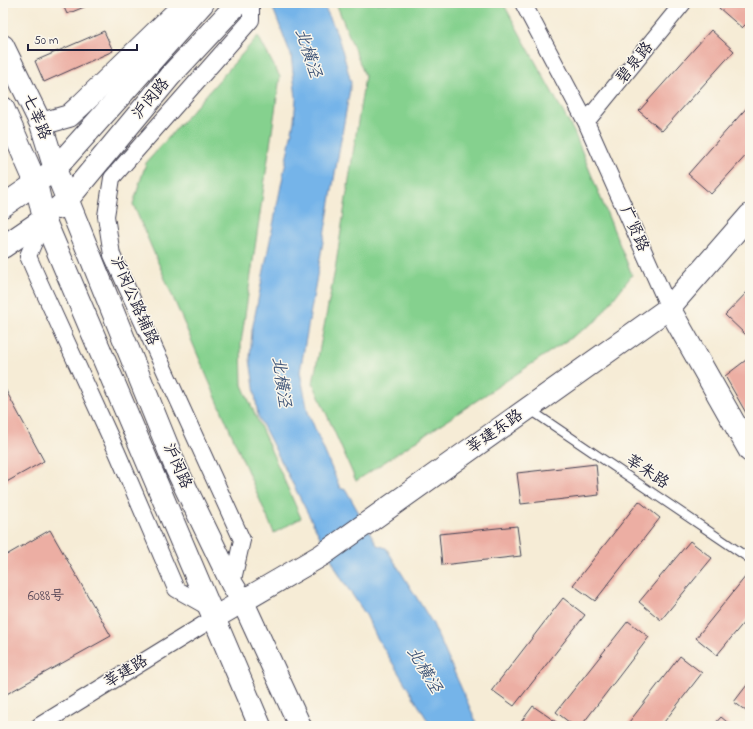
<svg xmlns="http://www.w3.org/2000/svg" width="753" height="729" viewBox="0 0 753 729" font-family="'Indie Flower','LXGW WenKai TC',sans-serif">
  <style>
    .green { fill: #85d18e; stroke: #547a64 }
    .water { fill: #75b4e9; stroke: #4c6b92 }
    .building { fill: #ecaea3 }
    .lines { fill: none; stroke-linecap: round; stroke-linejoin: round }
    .lane-casing { stroke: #424052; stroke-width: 10 }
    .street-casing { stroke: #424052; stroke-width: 18 }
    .secondary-casing { stroke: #424052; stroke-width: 24 }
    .primary-casing { stroke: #424052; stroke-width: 24 }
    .highway-casing { stroke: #424052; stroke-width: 24 }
    .lane { stroke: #fff; stroke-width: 8 }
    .street { stroke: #fff; stroke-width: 16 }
    .secondary { stroke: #fff; stroke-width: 22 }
    .primary { stroke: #fff; stroke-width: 22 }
    .highway { stroke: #fff; stroke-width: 22 }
    .labels { text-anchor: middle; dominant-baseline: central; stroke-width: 3; stroke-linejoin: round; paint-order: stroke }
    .number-label { font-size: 14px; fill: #544555 }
    .street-label { font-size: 16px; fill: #22223b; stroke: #fbf7ec }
    .water-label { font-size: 17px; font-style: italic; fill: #3f5578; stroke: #fbf7ec }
  </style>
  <rect width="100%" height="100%" fill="#fbf7ec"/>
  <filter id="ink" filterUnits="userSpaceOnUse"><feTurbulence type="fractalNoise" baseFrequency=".025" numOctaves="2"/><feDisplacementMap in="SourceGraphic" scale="8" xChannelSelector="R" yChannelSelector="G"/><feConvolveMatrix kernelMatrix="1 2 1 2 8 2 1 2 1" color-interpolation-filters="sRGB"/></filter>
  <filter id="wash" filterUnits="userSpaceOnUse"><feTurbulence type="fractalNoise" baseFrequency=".012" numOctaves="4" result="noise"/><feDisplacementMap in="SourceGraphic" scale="16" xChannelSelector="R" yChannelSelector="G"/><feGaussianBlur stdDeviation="0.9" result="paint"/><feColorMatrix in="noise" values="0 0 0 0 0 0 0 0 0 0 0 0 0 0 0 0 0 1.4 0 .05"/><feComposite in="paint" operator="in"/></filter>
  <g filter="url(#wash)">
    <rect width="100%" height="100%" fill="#f6ecd6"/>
    <path class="green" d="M336 3H503L574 132 632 275 596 321 356 481 313 383 335 270 365 76Z
      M258 36 280 77 241 343 242 385 301 518 274 533 133 204 146 163Z"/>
    <path class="water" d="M271 3H322C337 27 344 56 351 83L300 372 308 412 340 488 346 490 377 545 386 548 433 624 478 726H431L376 636 366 615 341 578 258 416 250 359 252 330 294 121 296 98 291 55Z"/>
    <g id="blocks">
      <path class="building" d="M62 3H94L67 14Z
        M724 3H750V20L742 28 719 8Z
        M711 30 734 51 662 131 639 111Z
        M104 31 113 51 44 82 35 61Z
        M750 104V151L711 194 688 174Z
        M750 289V331L746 335 725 315Z
        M750 357V420L725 376Z
        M3 385 44 461 3 484Z
        M596 464 599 495 521 504 517 473Z
        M639 501 660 518 595 601 573 585Z
        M517 526 521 556 442 565 439 534Z
        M50 530 111 636 3 696V557Z
        M690 541 712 558 661 620 639 602Z
        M746 576 750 579V615L717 655 696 638Z
        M563 598 585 615 514 706 492 690Z
        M628 621 649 637 581 726H574L556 712Z
        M680 656 702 673 661 726H626Z
        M750 681V714L734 702Z
        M533 706 559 724 557 726H518Z
        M721 717 732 726H713Z"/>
    </g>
  </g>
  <g filter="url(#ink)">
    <use href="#blocks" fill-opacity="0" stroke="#424052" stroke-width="1"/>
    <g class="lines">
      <g class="lane-casing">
        <path id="lane" d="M529 409 750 559"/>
      </g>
      <g class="street-casing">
        <path id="street" d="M523 3 586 122 669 308
          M586 122 683 3
          M44 219 28 256 38 279 117 452 176 589 208 607
          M232 584 242 540 112 255 106 216 112 178 251 20V3
          M39 726 214 618"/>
      </g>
      <g class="secondary-casing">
        <path id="secondary" d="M3 206 36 183
          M3 247 44 219
          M669 308 750 451
          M214 618 322 555 669 308 750 215"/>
      </g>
      <g class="primary-casing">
        <path id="primary" d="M3 46 41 124 55 169
          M3 108 36 183
          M41 124 69 116 80 106 186 3"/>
      </g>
      <g class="highway-casing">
        <path id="highway" d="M203 3 55 169 36 183 44 219 260 726
          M55 169 177 470 232 584 242 600 300 726
          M58 208 68 199 170 76 238 3"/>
      </g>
      <use href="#lane" class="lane"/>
      <use href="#street" class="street"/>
      <use href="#secondary" class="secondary"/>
      <use href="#primary" class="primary"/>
      <use href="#highway" class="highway"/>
    </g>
  </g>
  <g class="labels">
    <g class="number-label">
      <text x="46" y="596">6088号</text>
    </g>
    <g class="street-label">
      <text transform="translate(635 63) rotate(-51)">碧泉路</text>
      <text transform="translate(151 99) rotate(-50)">沪闵路</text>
      <text transform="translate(36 117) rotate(67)">七莘路</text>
      <text transform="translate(634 229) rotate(66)">广贤路</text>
      <text transform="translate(134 301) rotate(66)">沪闵公路辅路</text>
      <text transform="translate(495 432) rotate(-35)">莘建东路</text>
      <text transform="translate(177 466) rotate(66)">沪闵路</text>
      <text transform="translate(647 472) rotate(34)">莘朱路</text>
      <text transform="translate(126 672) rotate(-32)">莘建路</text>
    </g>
    <g class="water-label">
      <text transform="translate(308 53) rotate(72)">北横泾</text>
      <text transform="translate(281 382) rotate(82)">北横泾</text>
      <text transform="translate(424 670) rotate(59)">北横泾</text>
    </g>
  </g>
  <rect width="753" height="729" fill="none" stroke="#fbf7ec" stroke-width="16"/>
  <path d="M28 44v6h109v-6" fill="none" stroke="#22223b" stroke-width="2"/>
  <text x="34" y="44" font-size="12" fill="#22223b" stroke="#fbf7ec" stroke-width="3" paint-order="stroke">50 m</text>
</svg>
